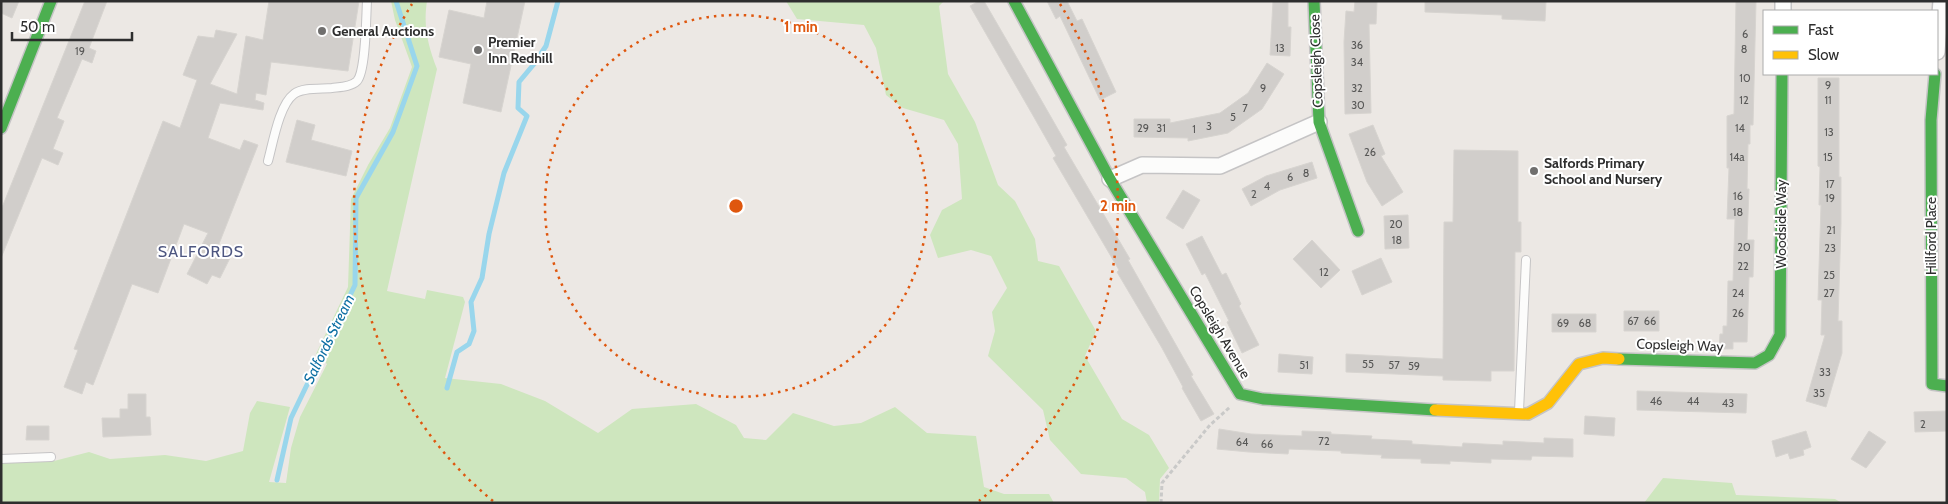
<svg xmlns="http://www.w3.org/2000/svg" width="1948" height="504" viewBox="0 0 1948 504" font-family="Cabin,sans-serif">
  <style>
    .green { fill: #cee6be }
    .lines { fill: none; stroke-linecap: round; stroke-linejoin: round }
    .stream { stroke: #99d6ec; stroke-width: 5 }
    .building { fill: #d1cecb; stroke: #d7d4d0 }
    .lane-casing { stroke: #c5c4c5; stroke-width: 10 }
    .street-casing { stroke: #c5c4c5; stroke-width: 18 }
    .fast-casing { stroke: #c5c4c5; stroke-width: 14 }
    .slow-casing { stroke: #c5c4c5; stroke-width: 14 }
    .path { stroke: #c9c9c8; stroke-width: 3; stroke-dasharray: 4 2.5; stroke-linecap: butt }
    .lane { stroke: #fcfcfb; stroke-width: 8 }
    .street { stroke: #fcfcfb; stroke-width: 15 }
    .fast { stroke: #4caf50; stroke-width: 11 }
    .slow { stroke: #ffc107; stroke-width: 11 }
    .ring { fill: none; stroke: #df570e; stroke-width: 2.5; stroke-dasharray: 2.5 5 }
    .poi-dot { fill: #706f6e; stroke: #fff; stroke-width: 2 }
    .labels { text-anchor: middle; dominant-baseline: central; stroke-width: 4; stroke-linejoin: round; paint-order: stroke }
    .number-label { font-size: 11px; fill: #585857 }
    .poi-label { font-size: 14px; font-weight: bold; fill: #2e2e2e; stroke: #fff; text-anchor: start }
    .street-label { font-size: 14px; fill: #2e2e2e; stroke: #fff }
    .water-label { font-size: 15px; font-style: italic; fill: #0d6fa3; stroke: #fff }
    .quarter-label { font-size: 16px; letter-spacing: 1px; fill: #4d5680; stroke: #fff }
    .centre { fill: #df570e; stroke: #fff; stroke-width: 2.5 }
    .ring-label { font-size: 15px; text-anchor: middle; font-weight: bold; fill: #df570e; stroke: #fff; stroke-width: 4; stroke-linejoin: round; paint-order: stroke }
  </style>
  <rect width="100%" height="100%" fill="#ece8e4"/>
  <path class="green" d="M391 1H427C423 26 428 46 437 69L387 291 425 299 427 290 463 297 465 302 445 378 501 384 545 401 598 433 632 409 696 404 736 425 744 438 766 440 793 413 834 426 861 423 895 407 927 433 976 436 984 487 1004 494H1049L1054 503H1V462L54 461 89 452 110 459 165 455 206 461 243 451 250 413 257 401 290 407 269 482 286 483 291 448 300 417 327 364 316 354 348 287 351 199 368 165 390 128 412 67 395 20Z
    M786 1H944L939 6 948 74 975 122 998 185 1015 201 1035 239 1038 261 1059 266 1096 331 1085 356 1122 419 1149 435 1169 468 1160 479 1159 503H1147L1145 492 1126 478 1081 474 1050 440 1043 410 988 356 995 331 992 312 1007 288 991 256 971 250 938 258 930 235 942 210 962 199 958 144 944 120 903 108 886 95 876 48 864 25 797 19Z
    M1663 478 1732 483 1736 495 1835 499 1842 503H1644Z"/>
  <g class="lines">
    <path class="stream" d="M447 388 457 352 469 344 474 331 471 302 482 278 489 234 504 173 527 116 518 108 519 82 534 64 546 46 558 1
      M277 480 291 418 355 285 356 198 393 132 417 66 396 1"/>
  </g>
  <path class="building" d="M1 1H19L12 18 1 13Z
    M85 1H107L89 48 96 51 92 63 82 59 57 118 64 121 53 149 63 153 58 165 42 158 1 258V210Z
    M269 1H359L348 71 271 62 266 95 256 93 255 100 264 103 263 110 220 103 208 138 240 150 244 140 258 145 217 249 231 256 220 278 212 275 207 284 187 274 208 233 184 224 158 293 132 284 93 385 86 382 82 394 64 387 78 350 74 349 163 121 180 128 197 80 183 75 198 36 214 38 216 30 237 34 210 84 237 94 246 36 263 40Z
    M487 1H525L501 112 463 103 471 64 439 57 449 10 484 18Z
    M979 1H984L1024 70 1067 145 1064 147 1130 259 1128 260 1193 375 1191 376 1214 414 1201 421 1182 388 1183 387 1162 348 1117 272 1119 270 1053 158 1056 156 1035 119 970 6Z
    M1047 1H1067L1077 21 1082 19 1116 92 1100 100 1060 16 1056 19Z
    M1273 1H1288V27H1291L1290 56 1270 55Z
    M1355 1H1377L1376 24H1369L1371 113 1345 114 1344 42 1346 11 1354 12Z
    M1425 1H1546L1545 21 1502 19V15L1425 12Z
    M1736 1H1756L1753 125H1750V144H1748L1747 189H1749L1747 240H1754L1753 277H1749L1747 342H1733V349H1719L1720 334H1723V326H1727L1728 281H1733L1735 219H1727L1729 168H1727V116L1734 114Z
    M1267 63 1284 74 1262 109 1228 133 1188 141V138L1134 137V119H1170V123L1220 113 1248 93Z
    M1818 78H1839V177H1841V223L1838 321H1842V353L1826 407 1806 401 1825 335H1821L1822 300H1818L1821 205H1819L1820 167 1818 166Z
    M297 120 315 125 311 140 352 151 346 176 286 162Z
    M1373 125 1385 154 1381 156 1403 192 1382 206 1367 182 1349 134Z
    M1454 150 1518 151V222H1521V252H1515L1514 371H1491V381L1443 380V376L1346 372V354L1443 359 1444 222H1453Z
    M1312 162 1317 178 1280 190 1251 206 1242 189 1266 176Z
    M1183 190 1200 200 1183 229 1166 218Z
    M1408 215 1409 248 1385 249 1384 216Z
    M1202 236 1222 275 1226 273 1241 304 1239 306 1259 345 1242 353 1227 322 1229 321 1205 273 1202 275 1186 244Z
    M1312 240 1340 270 1321 288 1293 259Z
    M1381 258 1392 282 1362 295 1352 271Z
    M1624 311H1659V331H1624Z
    M1552 314H1596V332H1552Z
    M1279 354 1313 357 1312 374 1278 372Z
    M1637 391 1747 394 1746 413 1637 410Z
    M128 394H146V417H150L151 435 103 437 102 418H120V409H128Z
    M1947 411V431L1915 432 1914 412Z
    M1585 416 1615 418 1614 436 1584 434Z
    M27 426H49V440H26Z
    M1219 429 1251 434 1302 436V431L1331 432V434L1372 436 1371 439 1412 441V444L1462 447 1463 443 1503 445V441L1544 443V438L1573 439V457L1532 456 1531 460 1491 459V463L1450 461V464L1421 463V459L1381 458 1382 455 1341 453V451L1289 449 1288 454 1249 452 1217 449Z
    M1806 431 1811 447 1803 450 1804 455 1790 459 1788 453 1776 457 1772 441Z
    M1869 431 1886 442 1866 468 1851 459Z"/>
  <g class="lines">
    <g class="lane-casing">
      <path id="lane" d="M268 161C273 143 279 105 294 94 303 87 321 89 332 88 340 87 351 87 357 81 366 71 366 17 367 1
        M1519 411 1526 260
        M1 459 51 457"/>
    </g>
    <g class="street-casing">
      <path id="street" d="M1783 11V1
        M1937 52 1941 1
        M1110 179 1142 165 1220 166 1319 122"/>
    </g>
    <g class="fast-casing">
      <path id="fast" d="M1014 1 1110 179 1240 394 1263 399 1435 410
        M1314 1 1319 122 1358 231
        M1935 74 1931 120 1932 384 1947 386
        M1 128 51 1
        M1619 359 1755 363 1769 355 1780 335 1782 74"/>
    </g>
    <g class="slow-casing">
      <path id="slow" d="M1435 410 1528 414 1548 403 1579 364 1603 358 1619 359"/>
    </g>
    <path class="path" d="M1161 503 1162 483 1210 425 1230 407"/>
    <use href="#lane" class="lane"/>
    <use href="#street" class="street"/>
    <use href="#fast" class="fast"/>
    <use href="#slow" class="slow"/>
  </g>
  <g class="ring">
    <circle cx="736" cy="206" r="191"/>
    <path d="M493 501A382 382 0 0 1 412 4M1060 4A382 382 0 0 1 979 501"/>
  </g>
  <g class="poi-dot">
    <circle cx="322" cy="31" r="5"/>
    <circle cx="478" cy="50" r="5"/>
    <circle cx="1534" cy="171" r="5"/>
  </g>
  <g class="labels">
    <g class="number-label">
      <text x="1745" y="34">6</text>
      <text x="1357" y="45">36</text>
      <text x="1280" y="48">13</text>
      <text x="1744" y="49">8</text>
      <text x="80" y="51">19</text>
      <text x="1357" y="62">34</text>
      <text x="1745" y="78">10</text>
      <text x="1828" y="85">9</text>
      <text x="1263" y="88">9</text>
      <text x="1357" y="88">32</text>
      <text x="1744" y="100">12</text>
      <text x="1828" y="100">11</text>
      <text x="1358" y="105">30</text>
      <text x="1245" y="108">7</text>
      <text x="1233" y="117">5</text>
      <text x="1209" y="126">3</text>
      <text x="1143" y="128">29</text>
      <text x="1161" y="128">31</text>
      <text x="1740" y="128">14</text>
      <text x="1194" y="129">1</text>
      <text x="1829" y="132">13</text>
      <text x="1370" y="152">26</text>
      <text x="1737" y="157">14a</text>
      <text x="1828" y="157">15</text>
      <text x="1306" y="173">8</text>
      <text x="1290" y="177">6</text>
      <text x="1830" y="184">17</text>
      <text x="1267" y="186">4</text>
      <text x="1254" y="194">2</text>
      <text x="1738" y="196">16</text>
      <text x="1830" y="198">19</text>
      <text x="1738" y="212">18</text>
      <text x="1396" y="224">20</text>
      <text x="1831" y="230">21</text>
      <text x="1397" y="240">18</text>
      <text x="1744" y="247">20</text>
      <text x="1830" y="248">23</text>
      <text x="1743" y="266">22</text>
      <text x="1324" y="272">12</text>
      <text x="1829" y="275">25</text>
      <text x="1738" y="293">24</text>
      <text x="1829" y="293">27</text>
      <text x="1738" y="313">26</text>
      <text x="1633" y="321">67</text>
      <text x="1650" y="321">66</text>
      <text x="1563" y="323">69</text>
      <text x="1585" y="323">68</text>
      <text x="1368" y="364">55</text>
      <text x="1304" y="365">51</text>
      <text x="1394" y="365">57</text>
      <text x="1414" y="366">59</text>
      <text x="1825" y="372">33</text>
      <text x="1819" y="393">35</text>
      <text x="1656" y="401">46</text>
      <text x="1693" y="401">44</text>
      <text x="1728" y="403">43</text>
      <text x="1923" y="424">2</text>
      <text x="1324" y="441">72</text>
      <text x="1242" y="442">64</text>
      <text x="1267" y="444">66</text>
    </g>
    <g class="poi-label">
      <text x="332" y="31">General Auctions</text>
      <text x="488" y="42">Premier<tspan x="488" dy="16">Inn Redhill</tspan></text>
      <text x="1544" y="163">Salfords Primary<tspan x="1544" dy="16">School and Nursery</tspan></text>
    </g>
    <g class="street-label">
      <text transform="translate(1316 61) rotate(-92)">Copsleigh Close</text>
      <text transform="translate(1781 224) rotate(-90)">Woodside Way</text>
      <text transform="translate(1931 236) rotate(-90)">Hillford Place</text>
      <text transform="translate(1220 332) rotate(59)">Copsleigh Avenue</text>
      <text transform="translate(1680 345) rotate(2)">Copsleigh Way</text>
    </g>
    <g class="water-label">
      <text transform="translate(329 339) rotate(-64)">Salfords Stream</text>
    </g>
    <g class="quarter-label">
      <text x="201" y="251">SALFORDS</text>
    </g>
  </g>
  <circle cx="736" cy="206" r="8" class="centre"/>
  <g class="ring-label">
    <text x="801" y="32">1 min</text>
    <text x="1118" y="211">2 min</text>
  </g>
  <rect width="1948" height="504" fill="none" stroke="#2e2e2e" stroke-width="5"/>
  <rect x="1763" y="10" width="175" height="65" fill="#ffffff" stroke="#ababab"/>
  <rect x="1773" y="26" width="25" height="8" fill="#4caf50" stroke="#ababab"/>
  <text x="1808" y="35" font-size="15" fill="#2e2e2e">Fast</text>
  <rect x="1773" y="51" width="25" height="8" fill="#ffc107" stroke="#ababab"/>
  <text x="1808" y="60" font-size="15" fill="#2e2e2e">Slow</text>
  <path d="M12 32v8h120v-8" fill="none" stroke="#2e2e2e" stroke-width="2.5"/>
  <text x="20" y="32" font-size="15" fill="#2e2e2e" stroke="#ffffff" stroke-width="4" paint-order="stroke">50 m</text>
</svg>
